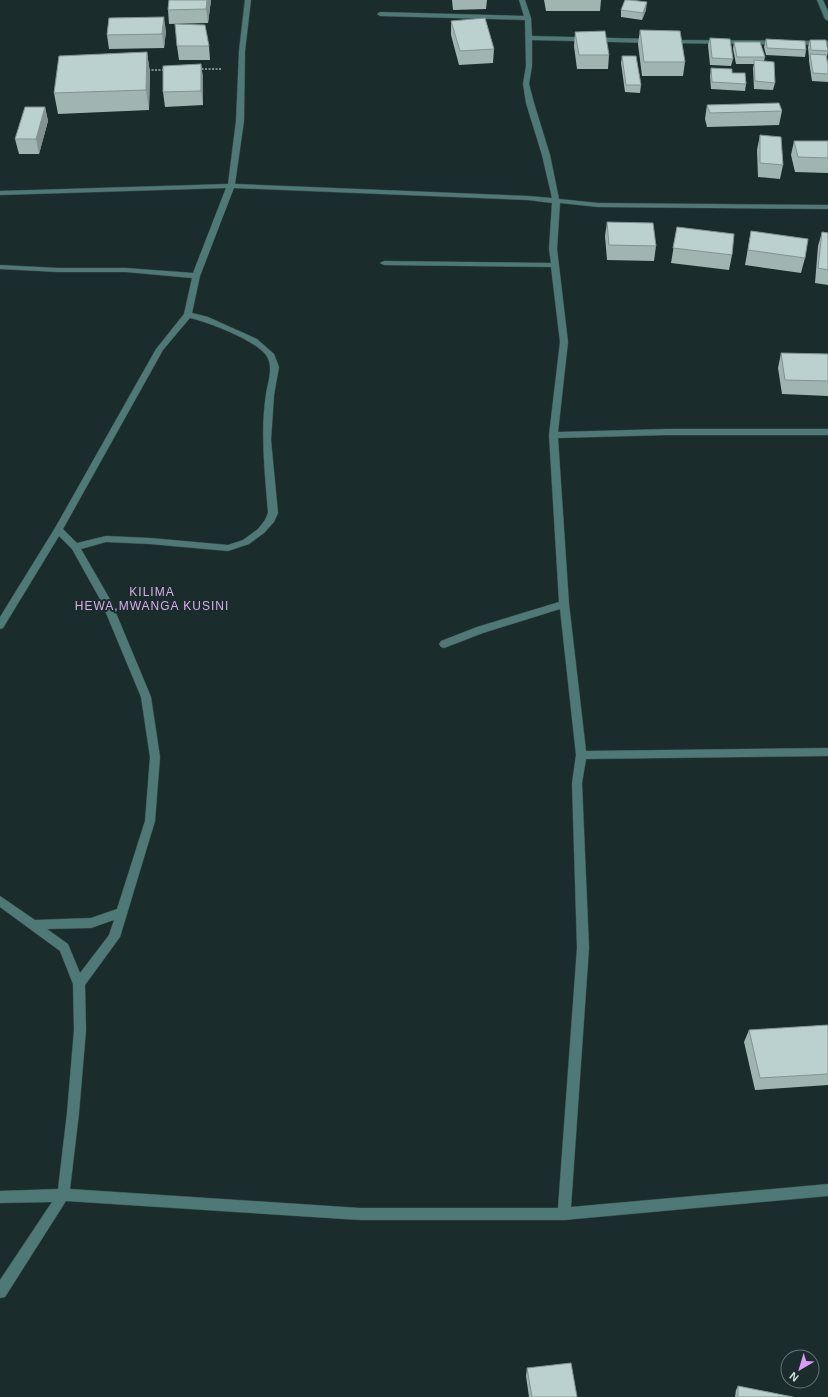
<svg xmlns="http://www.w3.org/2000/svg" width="828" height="1397" viewBox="0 0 828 1397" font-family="Helvetica,sans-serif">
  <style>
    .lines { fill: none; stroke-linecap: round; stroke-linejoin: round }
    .minor-casing { stroke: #384948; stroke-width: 1 }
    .path { stroke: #808e8d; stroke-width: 2; stroke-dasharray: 2 1.5; stroke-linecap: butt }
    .minor { fill: #4e7977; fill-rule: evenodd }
    .wall { fill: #a0b4b2 }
    .shaded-wall { fill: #829291 }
    .building { fill: #bad1cf; stroke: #829291 }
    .labels { text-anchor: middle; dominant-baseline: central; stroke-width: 4; stroke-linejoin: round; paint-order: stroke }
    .neighbourhood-label { font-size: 12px; letter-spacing: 1px; fill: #d9adec; stroke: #1a2c2b }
  </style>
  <rect width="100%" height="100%" fill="#1a2c2b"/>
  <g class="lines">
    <g class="minor-casing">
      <path id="minor" d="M245 0H251L245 51 244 121 235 184 528 196 552 198 542 155 526 103 523 84 526 66 525 20 380 16 377 14 380 12 524 16 519 0H525L531 18 532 36 652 39 655 41 652 43 532 40V66L529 84 534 103 550 155 559 199 598 203 828 205V209L598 207 560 203 557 249 568 342 558 432 667 429H828V435H667L558 438 569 604 586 751 828 748V756L586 759 582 783 589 948 571 1207 828 1184V1196L564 1220H360L66 1201 5 1297 0 1298V1280L52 1202 0 1203V1191L58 1189 67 1113 74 1030 73 984 60 951 0 907V896L35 920 91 918 117 909 145 821 150 757 141 697 101 601 72 549 59 536 3 628 0 629V617L55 528 156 349 184 314 192 278 126 272H58L0 269V265L58 268H126L193 273 226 188 0 195V191L228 184 236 121 239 51ZM234 188 528 200 552 203 549 249 551 263 384 261 380 263 384 265 551 267 560 342 549 435 559 602 477 627 441 641 439 644 441 647 444 648 483 633 560 609 576 755 572 783 577 948 558 1208H360L70 1189 79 1113 86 1030 85 985 120 937 155 821 160 757 151 697 111 601 81 549 106 542 150 544 228 551 249 544 264 533 274 522 278 513 271 440 274 395 279 367 274 354 257 339 208 317 192 313 200 276ZM190 318C208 322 255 340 266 355 274 366 268 382 266 394 260 433 265 473 268 513L265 520 258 529 243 540 228 545 150 538 106 536 77 543 63 529 163 350ZM114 920 109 935 80 973 68 944 47 929 91 928Z
        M817 0H823L828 11V21L825 19Z
        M668 40 828 41V45L666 43 665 42Z"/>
    </g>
    <path class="path" d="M198 69H221
      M148 70H165"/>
    <use href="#minor" class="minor"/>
  </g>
  <path class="wall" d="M169 0H211L208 23 169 24 168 10Z
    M452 0H487L486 9 453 10Z
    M544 0H601L600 11H546Z
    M621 10H646L642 20 621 17Z
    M451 21 494 49 493 63 459 65 451 35Z
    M640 30 685 62 683 76H642L638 44Z
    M166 31 164 48 109 49 107 35Z
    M575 32 609 55 608 69H577L574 46Z
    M710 38 733 59 731 66 710 65 708 45Z
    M766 39 806 50 805 57 766 55 764 47Z
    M810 40 828 51 827 57 828 65V82L812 81 809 61V58L808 47Z
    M734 42 765 57 764 61 775 83 773 90 754 89 753 68 754 64H736L733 49Z
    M177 46H209L210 60H179Z
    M147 52 150 73 149 110 58 114 54 93Z
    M622 56 641 85 640 93 625 92 621 63Z
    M201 64 203 78V105L165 107 163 92Z
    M711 68 732 73 746 84 745 91 711 89 710 76Z
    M707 105 782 111 779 125 707 127 705 119Z
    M45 107 48 121 39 154H19L15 139Z
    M760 135 783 165 780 179 758 177 757 150Z
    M794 141H828V173L795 172 791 155Z
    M607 222 656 246 654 261 607 260 605 236Z
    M677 227 732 255 729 270 671 263Z
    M751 231 805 258 801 273 745 265Z
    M822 232 828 233V285L815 283 818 246Z
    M781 353 828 354V396L782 394 778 368Z
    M828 1025V1085L755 1090 744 1042 749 1030Z
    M527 1368 577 1397H529L526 1376Z
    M738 1386 793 1397H735L736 1390Z"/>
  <path class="shaded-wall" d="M207 0H211L208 23 206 9Z
    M647 2 646 10 642 20 643 13Z
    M164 17 166 31 164 48 162 34Z
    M147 52 150 73 149 110 146 90Z
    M201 64 203 78V105L201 91Z
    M45 107 48 121 39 154 36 139Z"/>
  <path class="building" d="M169 0H207L206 9 168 10Z
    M625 0H630L647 2 643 13 621 10Z
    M164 17 162 34 107 35 109 18Z
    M485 18 494 49 460 51 451 21Z
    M175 24 205 25 209 46H177Z
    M640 30 680 31 685 62H644Z
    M605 31 609 55H579L575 32Z
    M710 38 730 39 733 59 712 58Z
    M766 39 805 41 806 50 767 48Z
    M810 40H826L828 51 811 50Z
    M734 42H760L765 57H737Z
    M147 52 146 90 54 93 59 56Z
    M810 54 826 55 828 65V74L813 73Z
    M622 56H636L641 85H626Z
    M754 60 774 62 775 83 755 81Z
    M201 64V91L163 92V66Z
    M711 68 732 69V73H745L746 84 712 82Z
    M779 103 782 111 710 113 707 105Z
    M25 107H45L36 139H15Z
    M760 135 781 137 783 165 760 163Z
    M794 141H828V158L798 157Z
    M607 222 653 223 656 246 609 245Z
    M677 227 734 234 732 255 673 248Z
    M751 231 808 239 805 258 748 250Z
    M822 232 828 233V270L818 268Z
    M781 353 828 354V381L785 380Z
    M828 1025V1074L760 1078 749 1030Z
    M571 1363 577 1397H532L527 1368Z
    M738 1386 793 1397H738Z"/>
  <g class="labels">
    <g class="neighbourhood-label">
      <text x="152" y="592">KILIMA<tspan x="152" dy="14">HEWA,MWANGA KUSINI</tspan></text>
    </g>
  </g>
  <g transform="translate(800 1369) rotate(218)"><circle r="19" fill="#1a2c2b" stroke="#657473"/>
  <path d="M0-3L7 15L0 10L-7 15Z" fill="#da9af6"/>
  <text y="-6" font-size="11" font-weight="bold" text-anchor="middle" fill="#d5e0df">N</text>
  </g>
</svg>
